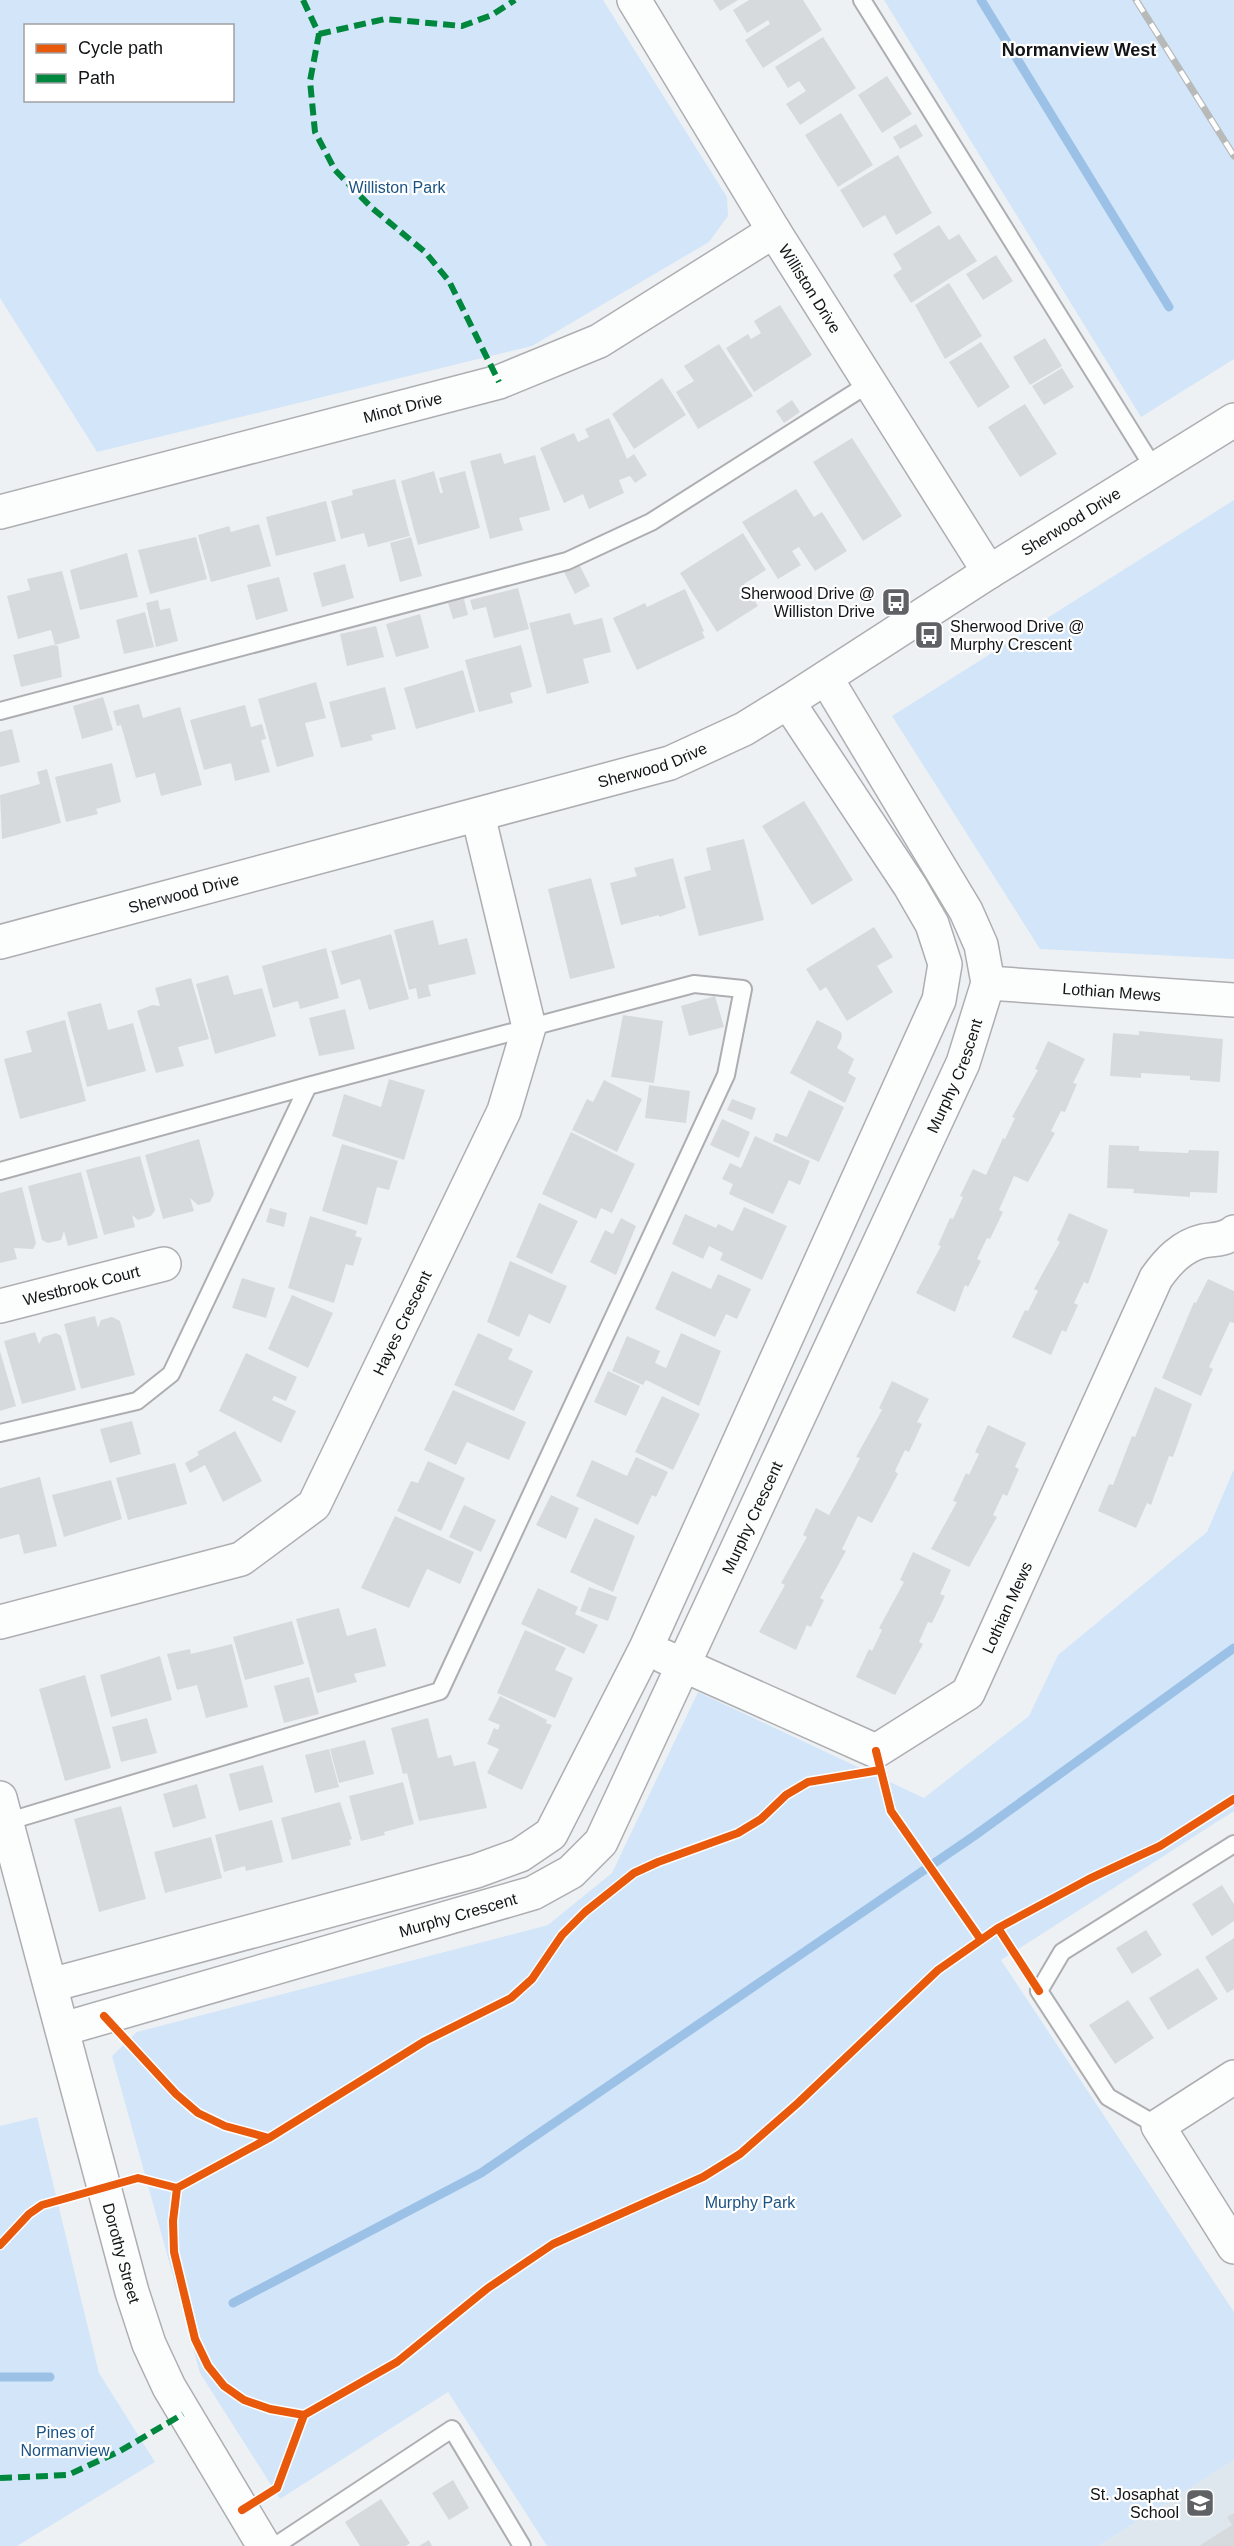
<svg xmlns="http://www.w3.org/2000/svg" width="1234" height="2546" viewBox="0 0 1234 2546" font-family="Arial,sans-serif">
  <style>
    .built { fill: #dee6ee }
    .green { fill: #d3e5f8; fill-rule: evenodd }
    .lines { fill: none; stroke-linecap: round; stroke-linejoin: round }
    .stream { stroke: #9bc1e7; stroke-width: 9 }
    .building { fill: #d7dadc }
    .lane-casing { stroke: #adaeb1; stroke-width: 20 }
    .street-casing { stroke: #adaeb1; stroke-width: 36 }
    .secondary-casing { stroke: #adaeb1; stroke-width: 36 }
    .lane { stroke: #fcfdfd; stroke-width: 16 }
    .street { stroke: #fcfdfd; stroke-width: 33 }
    .secondary { stroke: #fcfdfd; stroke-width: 33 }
    .rail-casing { stroke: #b8b9b9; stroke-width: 7 }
    .rail { stroke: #fff; stroke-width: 4.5; stroke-dasharray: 14; stroke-linecap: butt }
    .quiet { stroke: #00873e; stroke-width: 6; stroke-dasharray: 12 6; stroke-linecap: butt }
    .cycleway-casing { stroke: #fff; stroke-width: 11 }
    .cycleway { stroke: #e8590c; stroke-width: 8 }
    .labels { text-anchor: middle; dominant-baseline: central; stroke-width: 4.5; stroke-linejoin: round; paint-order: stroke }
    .park-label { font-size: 16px; fill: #1a5385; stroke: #fff }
    .street-label { font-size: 16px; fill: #121416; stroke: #fff }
    .poi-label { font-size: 16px; fill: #121416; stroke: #fff; text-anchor: end }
    .neighbourhood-label { font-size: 18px; font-weight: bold; fill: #121416; stroke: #fff }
  </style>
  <rect width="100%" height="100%" fill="#eef1f4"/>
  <path class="built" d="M1234 2460V2546H1098Z"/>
  <path class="green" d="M0 0H603L727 197 728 216 709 242 532 346 97 452 0 298ZM26 26H232V100H26Z
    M884 0H1234V359L1141 417Z
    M1234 500V959L1040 949 892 716Z
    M1234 1469V1811L1001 1960 1234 2312V2460L1098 2546H547L448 2392 280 2499 200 2373 112 2056 137 2032 548 1925 612 1873 698 1692 924 1798 1029 1716 1058 1655 1207 1532Z
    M37 2117 99 2373 155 2462 17 2546H0V2126Z"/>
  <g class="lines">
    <path class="stream" d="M981 0 1169 307
      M233 2303 481 2173 974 1836 1234 1648
      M0 2377H50"/>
  </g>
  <path class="building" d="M713 0H738L720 11Z
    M749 0H803L822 30 763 68 745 40 770 24 768 20 747 33 733 10Z
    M823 37 856 88 800 125 786 104 806 91 799 81 788 88 775 67Z
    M887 76 912 114 882 133 858 95Z
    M841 113 873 165 838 187 805 135Z
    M916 124 923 136 900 149 893 137Z
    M898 155 932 213 896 235 885 215 863 228 840 190Z
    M939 225 949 240 959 234 977 261 911 303 893 275 902 269 893 254Z
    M996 255 1013 281 983 300 966 274Z
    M949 283 982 336 945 359 915 305Z
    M780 305 812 355 754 392 726 348 748 334 751 339 761 333 754 321Z
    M1045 338 1062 366 1030 385 1013 357Z
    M981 342 1010 387 978 408 949 362Z
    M719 344 753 396 698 429 676 392 694 381 684 366Z
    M1062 368 1074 387 1044 405 1032 386Z
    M662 378 686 415 634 449 612 414Z
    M792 400 800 412 784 423 776 411Z
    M1025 404 1057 454 1020 477 988 427Z
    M609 418 627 459 634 454 647 475 635 483 630 476 619 480 624 493 589 509 583 494 564 503 540 448 574 433 578 442 589 437 585 429Z
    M852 438 902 516 863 541 813 462Z
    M501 453 504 464 535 455 550 510 519 518 523 530 490 539 470 461Z
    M434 471 440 493H443L439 478 465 471 480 528 418 545 401 481Z
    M395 479 410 536 368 547 364 533 341 539 331 501 353 495 352 490Z
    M796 489 814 517 822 512 847 551 815 571 799 547 792 551 801 565 778 579 742 522Z
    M326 501 336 541 276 556 266 517Z
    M259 524 271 566 211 582 198 535 229 526 231 532Z
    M743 533 766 570 744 584 758 606 717 632 680 573Z
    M196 537 207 579 150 594 138 550Z
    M411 537 422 576 400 582 390 543Z
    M127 553 138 597 80 610 70 570Z
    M345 564 354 598 322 607 313 573Z
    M579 564 590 586 575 594 564 572Z
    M62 571 80 638 55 645 51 630 18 639 7 596 30 590 27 579Z
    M279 577 288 611 256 620 247 585Z
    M518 588 529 629 494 638 486 607 473 610 470 600Z
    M685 589 704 631 702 632 705 638 637 670 613 618 645 603 647 607Z
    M464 599 468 615 453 619 448 603Z
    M158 600 160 610 170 608 178 641 156 647 146 603Z
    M145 612 154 647 124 654 116 620Z
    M570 613 574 625 602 618 611 652 583 659 589 683 547 694 529 623Z
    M420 614 429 648 396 657 386 624Z
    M376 626 384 657 347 666 340 634Z
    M53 645 58 646 62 677 21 687 13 655Z
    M521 645 532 687 510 693 513 703 479 712 465 660Z
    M463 670 475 712 416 729 404 688Z
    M316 682 326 718 305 723 314 756 277 767 258 699Z
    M385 687 396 729 371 735 373 740 341 748 329 702Z
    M103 697 113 730 82 739 73 706Z
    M139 704 143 718 180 707 202 785 161 796 155 773 136 778 121 725 117 726 113 711Z
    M245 705 251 727 262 724 266 739 261 740 270 772 235 781 231 763 204 770 190 720Z
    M12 729 20 762 0 767V732Z
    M112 763 121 802 96 809 98 814 66 822 55 777Z
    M47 769 61 823 2 839 0 795 40 784 37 772Z
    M804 801 853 880 812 905 762 826Z
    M744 839 764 920 699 936 684 877 711 870 706 848Z
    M673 858 686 908 659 917V915L621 925 610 883 637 876 634 868Z
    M591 878 615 968 570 979 548 889Z
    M433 920 439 945 467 938 476 974 428 985 431 996 418 999 416 988 409 990 394 930Z
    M874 927 893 957 877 966 893 992 847 1021 826 987 820 991 806 969Z
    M391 934 409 999 369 1010 360 979 341 985 331 951Z
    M326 948 339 998 300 1009 298 1001 273 1008 262 966Z
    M228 975 234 995 262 988 276 1036 215 1054 196 984Z
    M191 978 209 1039 178 1047 184 1066 156 1073 137 1011 152 1005 160 1006 155 988Z
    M715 996 724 1027 689 1036 681 1006Z
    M101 1003 108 1030 133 1023 146 1071 87 1087 67 1012Z
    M345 1009 355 1049 319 1056 309 1018Z
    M623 1015 663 1021 654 1083 611 1077Z
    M65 1020 86 1101 20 1119 4 1059 32 1052 26 1031Z
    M817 1020 841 1032 842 1037 837 1048 854 1059 848 1073 856 1078 845 1103 790 1073Z
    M1139 1031 1223 1039 1220 1082 1190 1080V1076L1141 1073V1078L1110 1076 1113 1033 1139 1035Z
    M1048 1041 1085 1059 1073 1083 1077 1084 1065 1112 1061 1111 1051 1131 1055 1133 1028 1182 1014 1176 999 1210 1003 1212 990 1239 987 1238 977 1259 981 1261 968 1287 965 1285 955 1312 916 1293 941 1246 938 1245 950 1218 953 1219 963 1197 960 1196 973 1169 986 1175 1003 1138 1005 1139 1015 1118 1012 1117 1038 1070 1035 1069Z
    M389 1079 425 1090 404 1160 332 1136 344 1094 381 1107Z
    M604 1080 642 1099 617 1152 572 1130 587 1099 593 1102Z
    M649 1085 690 1091 686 1123 645 1118Z
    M809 1090 844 1107 819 1162 773 1141 776 1133 787 1137Z
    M732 1099 756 1108 752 1120 727 1110Z
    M722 1119 750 1132 739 1158 710 1145Z
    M571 1132 635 1164 612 1213 601 1208 596 1219 542 1194Z
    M755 1136 810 1161 800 1185 789 1180 773 1214 729 1194 733 1184 722 1179 730 1163 741 1168Z
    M199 1139 214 1194 210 1202 198 1205 190 1198 194 1211 163 1219 145 1155Z
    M342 1144 398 1161 389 1190 377 1187 367 1225 322 1211Z
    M1109 1145 1139 1146V1151L1188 1153 1189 1150 1219 1151 1217 1193 1190 1192V1197L1133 1193 1134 1189 1107 1188Z
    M140 1156 155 1210 151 1216 138 1220 132 1215 135 1227 104 1235 86 1170Z
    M81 1172 98 1238 68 1246 64 1231 61 1240 48 1243 42 1240 28 1186Z
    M22 1187 36 1243 33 1249 14 1248 17 1259 0 1263V1193Z
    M539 1203 578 1221 552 1274 516 1257Z
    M744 1207 787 1226 762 1280 720 1260 723 1253 709 1246 703 1259 672 1244 685 1214 716 1228 718 1224 733 1231Z
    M270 1208 287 1213 284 1227 266 1222Z
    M1069 1213 1108 1230 1088 1284 1084 1282 1074 1303 1078 1305 1066 1332 1062 1330 1051 1355 1012 1337 1025 1310 1028 1311 1038 1291 1034 1289 1060 1242 1057 1240Z
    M310 1216 357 1231 355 1236 362 1238 353 1266 346 1264 334 1303 288 1288Z
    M621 1218 636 1226 616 1275 590 1262 605 1230 613 1234Z
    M510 1261 567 1286 550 1324 529 1314 519 1337 487 1322Z
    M672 1271 711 1289 718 1274 751 1289 737 1319 726 1314 715 1337 655 1309Z
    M242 1278 275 1288 266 1318 232 1308Z
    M1208 1279 1234 1291V1323L1230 1322 1209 1367 1213 1369 1201 1396 1162 1378 1194 1302 1196 1303Z
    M292 1295 333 1313 308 1368 268 1349Z
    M95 1316 98 1328 101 1320 112 1317 120 1321 135 1375 81 1389 64 1324Z
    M35 1332 39 1344 43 1337 56 1333 61 1336 76 1390 22 1404 4 1341Z
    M478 1333 513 1349 508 1359 533 1371 514 1411 454 1385Z
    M681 1333 721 1351 699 1406 646 1380 643 1385 612 1371 627 1336 660 1351 655 1363 666 1368Z
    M0 1351 16 1406 0 1411Z
    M246 1353 297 1377 286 1401 274 1396 272 1400 296 1411 281 1443 219 1411Z
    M608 1371 640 1386 626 1416 594 1402Z
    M892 1381 929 1399 917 1422 922 1424 909 1452 905 1450 895 1471 898 1474 872 1523 858 1516 842 1549 846 1551 820 1598 824 1600 811 1627 807 1625 796 1650 759 1632 785 1585 781 1583 807 1537 803 1535 816 1508 829 1515 849 1479 860 1458 856 1457 882 1410 879 1408Z
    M1155 1387 1192 1404 1173 1457 1169 1456 1151 1505 1147 1503 1136 1528 1098 1511 1109 1484 1113 1485 1132 1436 1135 1437Z
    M453 1390 526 1422 509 1460 467 1442 456 1465 424 1450Z
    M662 1396 700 1414 673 1470 635 1452Z
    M132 1421 141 1454 110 1463 100 1429Z
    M988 1425 1026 1443 1015 1467 1019 1469 1007 1496 1003 1494 993 1515 997 1517 969 1567 931 1549 957 1502 953 1501 966 1473 969 1475 979 1454 975 1452Z
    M235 1431 262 1481 223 1502 205 1465 190 1473 185 1463 199 1455 197 1452Z
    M636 1457 668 1472 656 1497 652 1495 638 1525 576 1496 592 1460 627 1476Z
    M428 1461 465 1478 441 1531 397 1511 411 1481 418 1483Z
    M175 1463 187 1504 128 1520 116 1478Z
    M40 1477 57 1546 24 1554 19 1534 0 1539V1488Z
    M111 1480 122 1519 64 1537 52 1495Z
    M551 1495 579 1508 566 1539 536 1525Z
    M464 1505 496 1520 481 1552 449 1537Z
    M395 1516 474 1552 460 1584 427 1569 409 1608 361 1588Z
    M595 1518 635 1536 613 1592 570 1572Z
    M913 1552 951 1570 940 1594 945 1596 932 1623 928 1622 919 1642 923 1644 895 1695 856 1677 869 1649 872 1651 882 1630 879 1628 904 1582 900 1580Z
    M589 1587 617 1597 608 1621 580 1611Z
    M538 1588 578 1607 575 1614 598 1625 584 1654 521 1624Z
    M339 1608 347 1636 376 1628 386 1666 354 1674 357 1682 317 1693 296 1619Z
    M292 1621 304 1664 245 1680 233 1637Z
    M525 1630 566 1648 555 1670 573 1678 555 1718 497 1693Z
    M232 1644 248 1707 206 1718 197 1685 177 1690 167 1654 190 1649 191 1654Z
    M160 1656 172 1700 111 1717 100 1675Z
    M85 1675 111 1768 65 1781 39 1689Z
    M309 1677 319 1714 284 1723 274 1686Z
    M500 1696 547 1720 546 1723 552 1725 522 1790 487 1773 499 1749 487 1744 494 1728 498 1730 500 1725 488 1720Z
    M147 1718 157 1753 121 1762 112 1727Z
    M428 1718 438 1758 451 1755 454 1766 475 1761 487 1808 419 1821 407 1773 403 1774 391 1728Z
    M365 1740 374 1774 339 1783 330 1749Z
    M329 1749 339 1787 315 1793 305 1755Z
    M263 1765 273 1802 239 1811 229 1774Z
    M403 1782 414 1824 384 1832 385 1835 361 1841 349 1796Z
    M197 1784 206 1818 173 1828 163 1794Z
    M340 1802 352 1839 349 1840 351 1845 292 1860 281 1818Z
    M121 1806 146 1899 99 1912 74 1819Z
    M272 1820 283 1862 246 1871 245 1866 224 1872 215 1835Z
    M211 1837 222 1878 165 1893 154 1852Z
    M1222 1885 1234 1904V1921L1212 1936 1192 1904Z
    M1146 1930 1162 1955 1132 1974 1116 1948Z
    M1234 1938V1989L1227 1993 1205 1957Z
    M1198 1968 1218 1999 1168 2030 1149 1998Z
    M1128 2000 1154 2038 1115 2064 1089 2025Z
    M453 2480 469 2508 449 2520 432 2493Z
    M381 2499 410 2543 406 2546H360L345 2522Z
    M1234 2513V2546H1199L1232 2525 1227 2517Z
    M429 2540 432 2546H419Z"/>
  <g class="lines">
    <g class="lane-casing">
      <path id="lane" d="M862 0 1155 470
        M0 711 567 561 651 522 870 383
        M0 1171 308 1086 694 984 743 989 726 1075 440 1691 6 1822
        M0 1433 137 1401 171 1374 308 1086
        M1158 2126 1108 2097 1039 1991 1062 1952 1234 1844
        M275 2546 452 2429 522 2546"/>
    </g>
    <g class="street-casing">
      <g id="street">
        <path id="s1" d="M634 0 774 231 989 572"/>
        <path id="s2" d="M0 512 499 382 599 341 774 231"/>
        <path id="s3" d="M988 983 1234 1000"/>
        <path id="s4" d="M0 1306 164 1264"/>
        <path id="s5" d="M0 1622 241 1559 314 1505 504 1111 529 1027 478 815"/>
        <path id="s6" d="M663 1656 876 1751 968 1693 1156 1278C1168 1261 1182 1246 1203 1241 1215 1239 1225 1240 1234 1232"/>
        <path d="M51 1985 476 1871 520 1855 551 1834 646 1648 939 1000 945 964 932 924 910 886 788 702"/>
        <path id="s7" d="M63 2029 533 1893 571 1872 601 1842 963 1063 988 983 981 945 966 911 826 678"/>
        <path d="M1234 2077 1158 2126 1234 2247"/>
      </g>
    </g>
    <g class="secondary-casing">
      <g id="secondary">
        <path id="s8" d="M0 942 670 763 744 729 788 702 989 572 1234 420"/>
        <path id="s9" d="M0 1798 132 2292 149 2344 169 2387 264 2546"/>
      </g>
    </g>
    <use href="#lane" class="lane"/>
    <use href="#street" class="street"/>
    <use href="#secondary" class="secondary"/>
    <g class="rail-casing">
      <path id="rail" d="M1136 0 1234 156"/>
    </g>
    <use href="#rail" class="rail"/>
    <path class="quiet" d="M303 0 319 34 310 81 315 132 335 170 372 208 425 252 449 281 499 382
      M319 34 385 19 462 26 492 15 515 0
      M0 2478 68 2475 120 2451 183 2414"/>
    <g class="cycleway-casing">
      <path id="cycleway" d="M876 1751 891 1811 981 1940
        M998 1928 1039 1991
        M104 2016 176 2094 198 2113 225 2126 269 2138
        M177 2188 269 2138 425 2041 511 1998 532 1979 562 1935 585 1912 634 1873 658 1862 738 1833 761 1819 786 1795 808 1782 880 1770
        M0 2245 29 2214 42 2205 138 2178 177 2188 173 2221 174 2252 195 2339 208 2366 224 2386 244 2400 270 2409 304 2415 397 2362 488 2288 553 2244 703 2177 740 2154 798 2103 938 1970 998 1928 1089 1879 1160 1846 1234 1799
        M242 2510 277 2488 304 2415"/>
    </g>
    <use href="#cycleway" class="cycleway"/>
  </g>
  <defs>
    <g id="bus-square" transform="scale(1.5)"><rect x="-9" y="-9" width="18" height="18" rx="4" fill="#5f6164" stroke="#fff"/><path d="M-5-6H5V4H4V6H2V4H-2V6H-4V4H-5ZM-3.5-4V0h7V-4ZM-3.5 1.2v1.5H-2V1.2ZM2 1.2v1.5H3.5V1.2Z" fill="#fff"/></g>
    <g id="school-square" transform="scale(1.5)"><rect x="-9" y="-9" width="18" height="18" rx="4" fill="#5f6164" stroke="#fff"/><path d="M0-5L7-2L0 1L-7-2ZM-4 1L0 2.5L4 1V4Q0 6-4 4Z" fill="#fff"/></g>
  </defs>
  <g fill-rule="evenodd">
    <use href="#bus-square" x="896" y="602"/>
    <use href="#bus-square" x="929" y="635"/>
    <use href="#school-square" x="1200" y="2503"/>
  </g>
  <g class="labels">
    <g class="park-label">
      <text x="397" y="187">Williston Park</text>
      <text x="750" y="2202">Murphy Park</text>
      <text x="65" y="2432">Pines of<tspan x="65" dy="18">Normanview</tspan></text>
    </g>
    <g class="street-label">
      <text stroke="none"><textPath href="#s1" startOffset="338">Williston Drive</textPath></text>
      <text stroke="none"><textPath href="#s2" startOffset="416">Minot Drive</textPath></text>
      <text stroke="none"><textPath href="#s8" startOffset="1162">Sherwood Drive</textPath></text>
      <text stroke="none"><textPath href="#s8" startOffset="676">Sherwood Drive</textPath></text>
      <text stroke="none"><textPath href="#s8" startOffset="190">Sherwood Drive</textPath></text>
      <text stroke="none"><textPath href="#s3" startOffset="124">Lothian Mews</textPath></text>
      <text stroke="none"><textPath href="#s7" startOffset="1419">Murphy Crescent</textPath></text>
      <text stroke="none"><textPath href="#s4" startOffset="84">Westbrook Court</textPath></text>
      <text stroke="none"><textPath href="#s5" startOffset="542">Hayes Crescent</textPath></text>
      <text stroke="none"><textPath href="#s7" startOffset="933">Murphy Crescent</textPath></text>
      <text stroke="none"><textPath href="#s6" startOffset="436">Lothian Mews</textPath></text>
      <text stroke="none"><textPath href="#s7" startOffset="411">Murphy Crescent</textPath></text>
      <text stroke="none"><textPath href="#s9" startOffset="471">Dorothy Street</textPath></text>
    </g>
    <g class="poi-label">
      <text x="875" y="593">Sherwood Drive @<tspan x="875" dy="18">Williston Drive</tspan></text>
      <text x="950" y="626" text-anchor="start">Sherwood Drive @<tspan x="950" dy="18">Murphy Crescent</tspan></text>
      <text x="1179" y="2494">St. Josaphat<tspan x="1179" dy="18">School</tspan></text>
    </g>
    <g class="neighbourhood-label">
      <text x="1079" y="50">Normanview West</text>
    </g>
  </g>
  <rect x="24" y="24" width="210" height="78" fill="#ffffff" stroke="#a0a1a2" stroke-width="1.5"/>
  <rect x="36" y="44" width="30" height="9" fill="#e8590c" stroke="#a0a1a2" stroke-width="1.5"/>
  <text x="78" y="54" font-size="18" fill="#121416">Cycle path</text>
  <rect x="36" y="74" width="30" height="9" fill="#00873e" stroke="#a0a1a2" stroke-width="1.5"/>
  <text x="78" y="84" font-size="18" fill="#121416">Path</text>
</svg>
